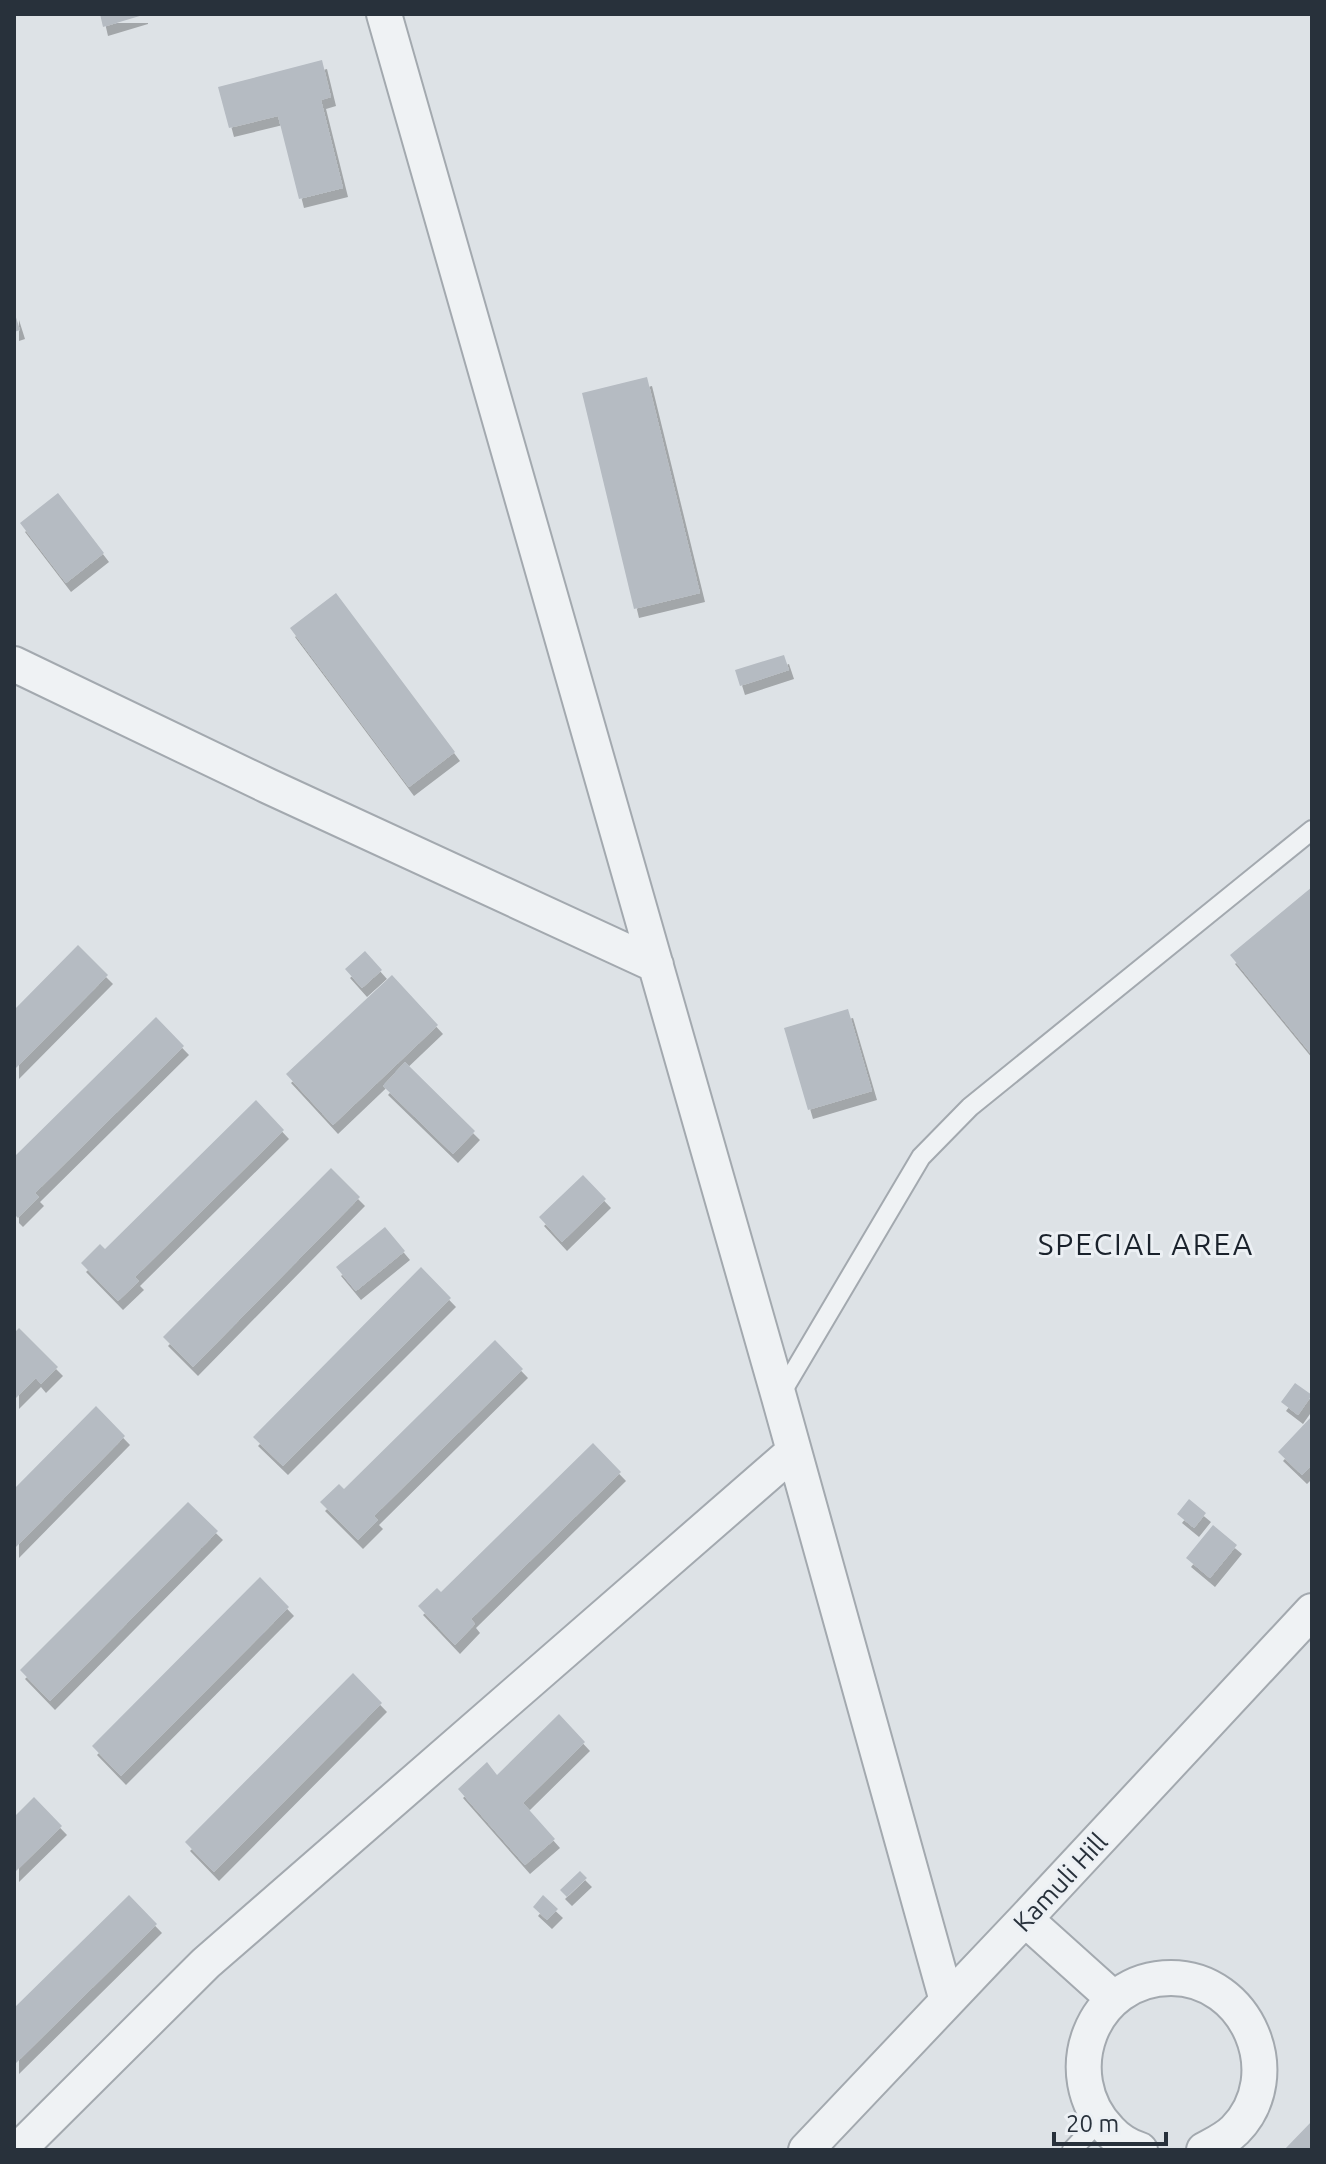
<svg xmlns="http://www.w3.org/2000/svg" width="1326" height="2164" viewBox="0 0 1326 2164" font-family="Ubuntu,sans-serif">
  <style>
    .building { fill: #b5bbc2; filter: url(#shadow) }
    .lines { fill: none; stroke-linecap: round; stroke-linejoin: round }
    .lane-casing { stroke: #a3a9af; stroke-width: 22 }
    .street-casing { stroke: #a3a9af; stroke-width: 38 }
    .lane { stroke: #eff2f4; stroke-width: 18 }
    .street { stroke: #eff2f4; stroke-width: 34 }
    .labels { text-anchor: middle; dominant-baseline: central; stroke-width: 6; stroke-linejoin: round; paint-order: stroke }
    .street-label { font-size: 26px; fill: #28313b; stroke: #ecf0f4 }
    .quarter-label { font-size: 30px; letter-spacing: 2px; fill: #1a222c; stroke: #ecf0f4 }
  </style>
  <defs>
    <filter id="shadow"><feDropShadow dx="5" dy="9" stdDeviation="0" flood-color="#0004"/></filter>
  </defs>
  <rect width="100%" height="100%" fill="#dde2e6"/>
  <path class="building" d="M100 14H143V15L103 27Z
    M322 60 331 97 321 100 343 188 299 199 278 116 229 128 218 87Z
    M14 311 20 330 14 332Z
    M647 377 700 593 634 609 582 393Z
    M58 493 104 553 66 583 20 523Z
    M336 593 455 752 409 787 290 628Z
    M784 655 789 670 740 686 735 670Z
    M1312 887V1055L1230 955Z
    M78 945 108 975 14 1070V1010Z
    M365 951 382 970 362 988 345 969Z
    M392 975 438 1025 333 1125 286 1074Z
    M848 1009 872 1091 808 1110 784 1028Z
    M156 1017 184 1046 35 1193 39 1197 18 1218 14 1214V1157Z
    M405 1062 475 1131 453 1154 383 1086Z
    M256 1100 284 1130 135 1277 139 1281 118 1301 81 1263 100 1244 105 1249Z
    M331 1168 360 1197 193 1367 163 1337Z
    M583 1175 606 1199 562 1242 539 1217Z
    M385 1227 405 1251 356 1291 336 1267Z
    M421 1267 451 1298 283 1466 253 1437Z
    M19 1328 58 1367 41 1384 36 1378 14 1400V1333Z
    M495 1340 523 1369 374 1516 378 1520 358 1540 320 1502 339 1484 344 1489Z
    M1295 1383 1312 1395 1298 1415 1281 1402Z
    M96 1406 125 1436 14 1549V1489Z
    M1312 1416V1465L1302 1475 1278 1452Z
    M593 1443 621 1472 471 1619 475 1624 455 1645 418 1606 437 1588 441 1592Z
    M1189 1499 1206 1513 1194 1528 1177 1514Z
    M188 1502 218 1531 50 1701 20 1670Z
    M1213 1525 1237 1545 1210 1578 1186 1558Z
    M260 1577 289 1607 121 1776 92 1746Z
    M353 1673 382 1703 214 1872 185 1842Z
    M559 1714 585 1742 523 1803 555 1839 525 1865 458 1789 487 1762 497 1775Z
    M34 1797 62 1826 14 1873V1817Z
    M580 1871 587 1878 567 1897 560 1890Z
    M129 1895 157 1924 14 2065V2008Z
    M543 1895 558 1909 547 1920 533 1907Z
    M1312 2121V2150H1284Z"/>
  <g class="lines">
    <g class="lane-casing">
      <path id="lane" d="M779 1397 921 1157 970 1107 1312 830
        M1072 2150 1100 2120"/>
    </g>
    <g class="street-casing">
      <path id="street" d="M384 14 779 1397 947 2001
        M14 664 268 786 656 965
        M1025 1919 1114 1999
        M18 2150 206 1963 793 1452
        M806 2150 1025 1919 1312 1611
        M1140 2150C1128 2146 1117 2139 1109 2130 1056 2075 1091 1978 1171 1978 1247 1978 1289 2075 1235 2130 1226 2139 1215 2144 1204 2150"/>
    </g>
    <use href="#lane" class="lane"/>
    <use href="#street" class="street"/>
  </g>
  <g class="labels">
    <g class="street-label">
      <text transform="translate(1060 1882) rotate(-47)">Kamuli Hill</text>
    </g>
    <g class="quarter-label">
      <text x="1146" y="1244">SPECIAL AREA</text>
    </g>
  </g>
  <rect width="1326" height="2164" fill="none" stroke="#28313b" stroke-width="32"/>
  <path d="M1054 2132v12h112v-12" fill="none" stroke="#28313b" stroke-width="4"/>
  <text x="1066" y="2132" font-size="24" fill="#28313b" stroke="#ecf0f4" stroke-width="6" paint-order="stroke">20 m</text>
</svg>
